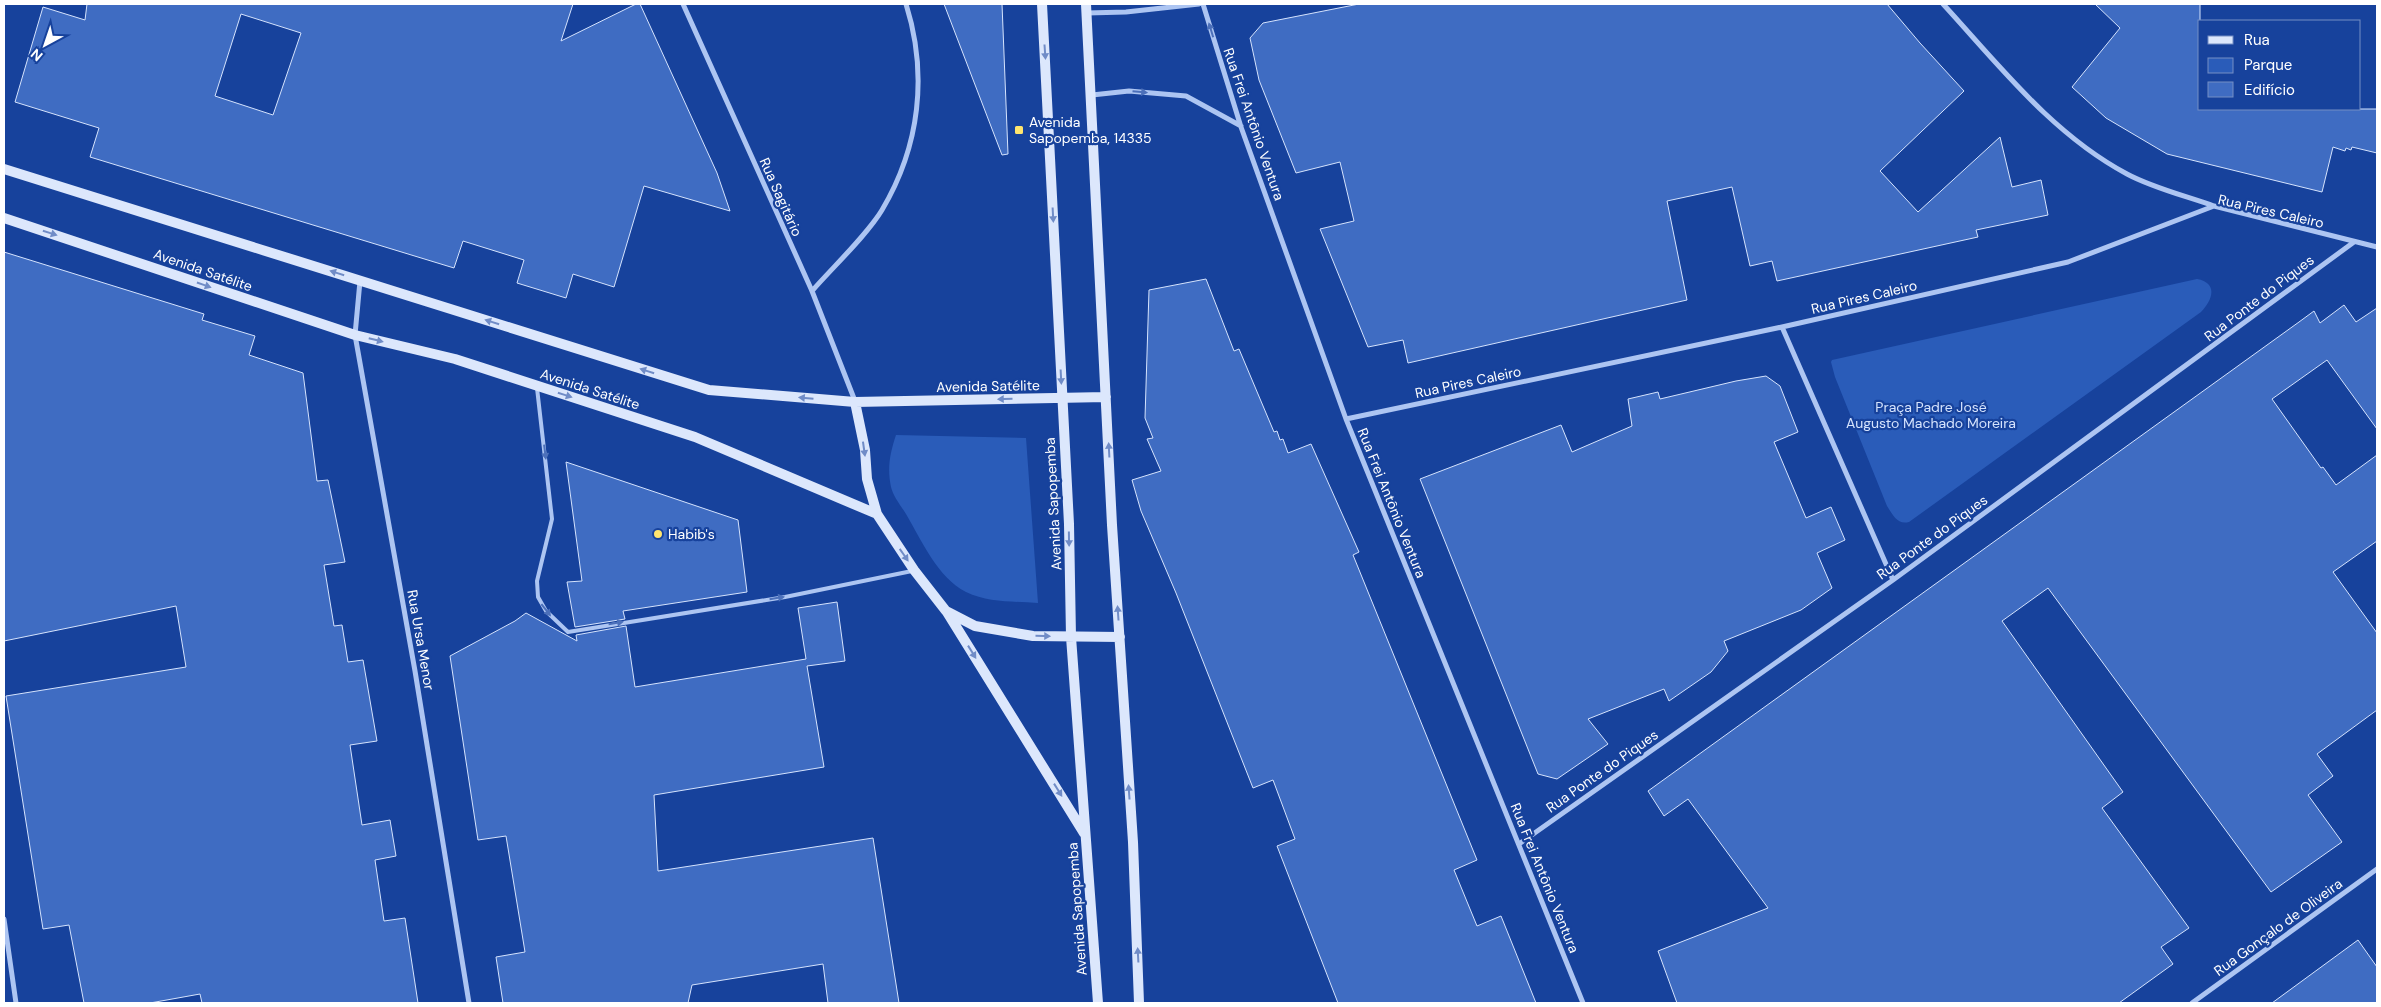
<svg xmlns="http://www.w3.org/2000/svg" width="2381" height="1007" viewBox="0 0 2381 1007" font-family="'DM Sans',sans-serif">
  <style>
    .green { fill: #2a5cb9 }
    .building { fill: #3f6cc2; stroke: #d5e3fd; fill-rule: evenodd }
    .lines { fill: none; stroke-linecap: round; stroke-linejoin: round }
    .service { stroke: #adc5f2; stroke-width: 4 }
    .minor { stroke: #adc5f2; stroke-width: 5 }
    .secondary { stroke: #dce7fc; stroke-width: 10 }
    .oneway { fill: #4c70ba }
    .oneway2 { fill: #708cc7 }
    .poi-dot { fill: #ffe56e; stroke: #17429c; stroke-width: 2 }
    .labels { text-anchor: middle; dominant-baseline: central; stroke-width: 4.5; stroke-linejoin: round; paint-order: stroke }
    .poi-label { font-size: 14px; fill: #fff; stroke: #17429c; text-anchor: start }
    .street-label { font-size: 14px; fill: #fff; stroke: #17429c }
    .park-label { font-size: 14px; fill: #d5e3fd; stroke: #17429c }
  </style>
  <rect width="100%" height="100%" fill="#17429c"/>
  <path class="green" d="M2197 279C2219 283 2212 301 2201 312L1909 522C1897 525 1893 515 1887 506L1835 377 1831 362 1832 360Z
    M896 435 1026 438 1038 603C1014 601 989 603 966 592 937 577 922 541 906 514 901 506 893 496 891 487 887 468 890 453 896 435Z"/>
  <path class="building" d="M87 4H573L561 41 636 4H640L717 173 730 211 644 186 614 287 573 274 566 298 517 283 524 260 463 241 454 268 90 157 99 128 15 102 43 7 85 20ZM241 14 301 33 273 115 215 96Z
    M944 4H1002L1008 154 1002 155Z
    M1359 4H1887L1920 43 1964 91 1880 171 1918 212 2000 137 2012 187 2041 180 2048 215 1976 230 1978 237 1777 281 1772 261 1750 266 1732 187 1667 201 1687 300 1408 363 1403 340 1368 347 1320 229 1354 221 1340 162 1296 173 1259 80 1250 38 1263 23Z
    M2095 4H2200V109H2377V153L2352 147 2351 150 2346 148 2345 151 2333 147 2322 192 2167 154 2106 118 2072 87 2120 28Z
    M4 252 204 314 202 320 255 336 249 355 303 373 317 481 328 480 345 562 324 565 334 626 342 625 348 662 363 660 377 741 350 745 362 825 390 820 396 856 375 860 384 921 405 918 418 1003H202L200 994 150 1003H84L69 925 43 929 6 696 186 667 176 606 4 641Z
    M1206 279 1234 351 1239 349 1274 432 1277 431 1280 440 1283 439 1288 453 1311 444 1359 552 1353 555 1477 860 1454 870 1477 926 1501 916 1536 1003H1338L1277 846 1295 839 1273 780 1253 788 1176 593 1141 511 1132 480 1161 471 1147 439 1153 438 1145 418 1149 290Z
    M2344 305 2356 322 2377 308V429L2327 360 2272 399 2321 468 2323 467 2336 485 2377 455V541L2333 572 2377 633V710L2317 754 2333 776 2308 795 2342 842 2271 892 2048 588 2002 621 2123 792 2102 808 2189 928 2161 947 2173 964 2119 1003H1677L1658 951 1768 908 1688 799 1664 816 1648 791 2299 322 2314 311 2320 323Z
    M1766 376 1780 386 1798 432 1774 442 1806 518 1831 507 1845 540 1817 553 1832 588 1801 610 1724 641 1728 651 1711 672 1669 701 1664 689 1588 719 1608 744 1557 779 1538 774 1420 479 1561 425 1572 452 1632 426 1628 399 1658 392 1660 399 1736 381Z
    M566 462 738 520 747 592 623 611 625 619 575 627 567 582 582 581Z
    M837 602 845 661 807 666 824 767 654 795 658 871 873 838 899 1003H828L823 964 692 985 688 1003H503L496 957 525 952 506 836 478 840 450 656 515 621 526 613 577 641 576 635 626 626 635 687 806 659 798 608Z
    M2358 940 2377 967V1003H2272Z"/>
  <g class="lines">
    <path class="service" d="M537 388 552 519 537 581 538 597 546 611 568 632 785 597 912 571"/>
    <path class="minor" d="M683 4 812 291 855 401
      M1203 4 1241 127 1346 419 1583 1003
      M1943 4C1999 65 2052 134 2127 174 2153 188 2186 196 2214 206
      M1087 13 1126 12 1199 4
      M1092 95 1129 91 1186 96 1241 126
      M360 281 355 335 415 671 469 1003
      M812 291C832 268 867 235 882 210 920 146 928 74 906 4
      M1782 327 1893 580
      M1346 419 1782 327 2068 262 2214 206 2377 247
      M1519 844 1893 580 2354 242
      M4 919 16 1003
      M2192 1003 2377 869"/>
    <path class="secondary" d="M1042 4 1069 524 1071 637 1098 1003
      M1086 4 1112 525 1133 842 1139 1003
      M4 169 709 390 855 402 1106 397
      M4 218 355 335 455 359 695 437 877 514 914 570 946 611 975 626 1033 636 1120 637
      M855 402 865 450 867 479 877 514
      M947 612 1084 833"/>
  </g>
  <defs><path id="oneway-solid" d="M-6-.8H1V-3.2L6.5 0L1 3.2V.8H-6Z" transform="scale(1.25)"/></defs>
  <g class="oneway">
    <use href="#oneway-solid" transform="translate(1211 30) rotate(-107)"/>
    <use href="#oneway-solid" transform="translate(1140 92) rotate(5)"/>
    <use href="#oneway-solid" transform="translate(545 452) rotate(83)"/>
    <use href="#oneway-solid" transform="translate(777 598) rotate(-9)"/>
    <use href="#oneway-solid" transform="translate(546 610) rotate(52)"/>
    <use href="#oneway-solid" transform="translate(616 623) rotate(-10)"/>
  </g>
  <g class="oneway2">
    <use href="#oneway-solid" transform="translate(1045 52) rotate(86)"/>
    <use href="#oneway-solid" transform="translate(1053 215) rotate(87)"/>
    <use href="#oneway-solid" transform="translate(50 233) rotate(18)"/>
    <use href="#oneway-solid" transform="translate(337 273) rotate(-163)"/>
    <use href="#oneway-solid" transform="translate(204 285) rotate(19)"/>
    <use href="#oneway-solid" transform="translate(492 322) rotate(-162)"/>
    <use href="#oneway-solid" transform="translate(376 340) rotate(14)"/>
    <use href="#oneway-solid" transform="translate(647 371) rotate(-162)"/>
    <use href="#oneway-solid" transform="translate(1061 377) rotate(87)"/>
    <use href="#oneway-solid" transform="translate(565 395) rotate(18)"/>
    <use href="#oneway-solid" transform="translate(806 398) rotate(-175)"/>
    <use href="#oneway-solid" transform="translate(1005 399) rotate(179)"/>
    <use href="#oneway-solid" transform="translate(864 449) rotate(82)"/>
    <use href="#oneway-solid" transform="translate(1109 450) rotate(-93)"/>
    <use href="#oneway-solid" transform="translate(1069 539) rotate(89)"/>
    <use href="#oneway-solid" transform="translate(904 555) rotate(55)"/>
    <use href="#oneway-solid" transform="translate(1118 613) rotate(-94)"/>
    <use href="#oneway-solid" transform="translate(1043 636) rotate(1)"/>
    <use href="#oneway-solid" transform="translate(972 652) rotate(58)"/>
    <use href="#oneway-solid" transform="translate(1058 790) rotate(58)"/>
    <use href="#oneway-solid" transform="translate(1129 792) rotate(-94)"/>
    <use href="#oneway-solid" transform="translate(1138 955) rotate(-93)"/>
  </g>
  <g class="poi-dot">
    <rect x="1014" y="125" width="10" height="10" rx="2.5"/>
    <circle cx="658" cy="534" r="5"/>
  </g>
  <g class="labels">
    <g class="poi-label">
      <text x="1029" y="122">Avenida<tspan x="1029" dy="16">Sapopemba, 14335</tspan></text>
      <text x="668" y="534">Habib's</text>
    </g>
    <g class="street-label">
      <text transform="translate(1254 124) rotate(71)">Rua Frei Antônio Ventura</text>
      <text transform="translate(781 197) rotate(66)">Rua Sagitário</text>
      <text transform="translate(2271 211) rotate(13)">Rua Pires Caleiro</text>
      <text transform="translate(203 270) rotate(19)">Avenida Satélite</text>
      <text transform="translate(1864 297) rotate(-13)">Rua Pires Caleiro</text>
      <text transform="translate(2259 298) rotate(-37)">Rua Ponte do Piques</text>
      <text transform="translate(1468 382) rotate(-12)">Rua Pires Caleiro</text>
      <text transform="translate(988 386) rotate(-1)">Avenida Satélite</text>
      <text transform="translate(590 389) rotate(18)">Avenida Satélite</text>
      <text transform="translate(1392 503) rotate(68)">Rua Frei Antônio Ventura</text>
      <text transform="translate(1053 504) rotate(-93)">Avenida Sapopemba</text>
      <text transform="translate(1932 537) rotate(-36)">Rua Ponte do Piques</text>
      <text transform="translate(421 640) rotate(80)">Rua Ursa Menor</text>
      <text transform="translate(1602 771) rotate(-35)">Rua Ponte do Piques</text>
      <text transform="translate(1545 878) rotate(68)">Rua Frei Antônio Ventura</text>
      <text transform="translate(1077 909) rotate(-94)">Avenida Sapopemba</text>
      <text transform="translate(2278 927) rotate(-36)">Rua Gonçalo de Oliveira</text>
    </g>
    <g class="park-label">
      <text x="1931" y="407">Praça Padre José<tspan x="1931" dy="16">Augusto Machado Moreira</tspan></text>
    </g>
  </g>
  <rect width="2381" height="1007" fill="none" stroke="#ffffff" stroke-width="10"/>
  <rect x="2198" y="20" width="162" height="90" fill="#17429c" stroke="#748ec4"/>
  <rect x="2208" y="36" width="25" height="8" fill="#dce7fc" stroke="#748ec4"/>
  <text x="2244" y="45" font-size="15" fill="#ffffff">Rua</text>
  <rect x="2208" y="58" width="25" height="15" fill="#2a5cb9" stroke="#748ec4"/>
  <text x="2244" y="70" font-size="15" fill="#ffffff">Parque</text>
  <rect x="2208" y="82" width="25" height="15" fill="#3f6cc2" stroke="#748ec4"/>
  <text x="2244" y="95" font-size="15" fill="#ffffff">Edifício</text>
  <g transform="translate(45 45) rotate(220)" stroke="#17429c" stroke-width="4" paint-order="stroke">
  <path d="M0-4L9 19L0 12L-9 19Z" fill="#ffffff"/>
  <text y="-8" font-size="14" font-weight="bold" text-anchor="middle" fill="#ffffff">N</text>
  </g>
</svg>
